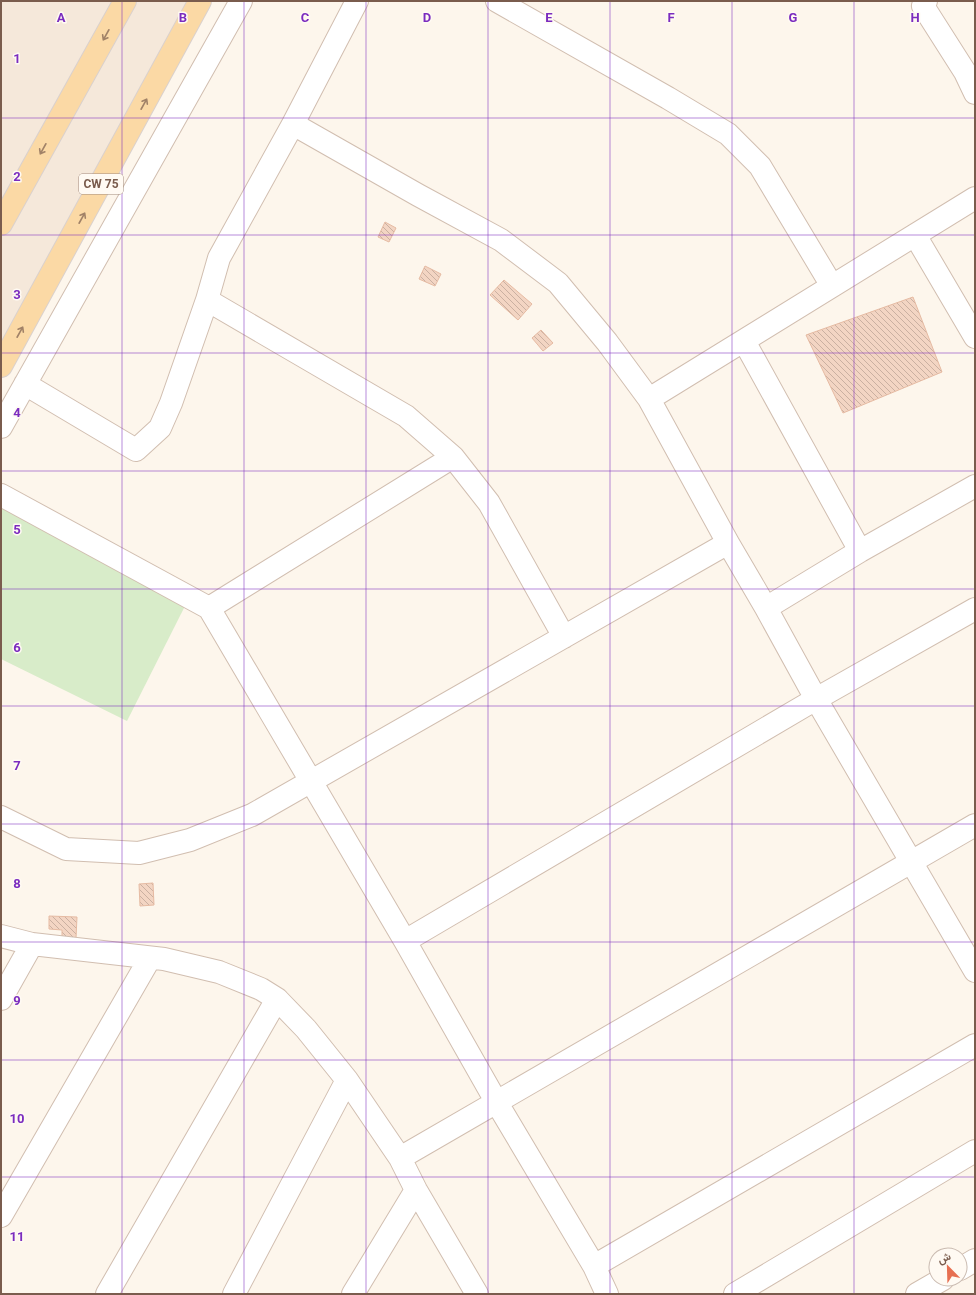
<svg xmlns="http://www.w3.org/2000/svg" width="976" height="1295" viewBox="0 0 976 1295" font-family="Roboto,Vazirmatn,sans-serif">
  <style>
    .residential { fill: #f5e8da }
    .park { fill: #d8ecc9 }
    .building { fill: url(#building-back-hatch); stroke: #e6bba3 }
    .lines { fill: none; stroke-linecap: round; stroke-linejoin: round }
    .minor-casing { stroke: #d1beb0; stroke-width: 24 }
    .major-casing { stroke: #dad1cd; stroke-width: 24 }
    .minor { stroke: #fff; stroke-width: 22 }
    .major { stroke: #fbd9a5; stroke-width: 22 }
    .oneway { stroke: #a18267 }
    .grid { fill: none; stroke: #7b2cbf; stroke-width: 1; stroke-opacity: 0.55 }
    .labels { text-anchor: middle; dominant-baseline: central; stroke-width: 3; stroke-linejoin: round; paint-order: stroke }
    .shield { fill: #fffaf3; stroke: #a28b7f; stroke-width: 1 }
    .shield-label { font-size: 12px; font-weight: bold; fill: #7a5c4d }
    .grid-label { font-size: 13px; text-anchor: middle; font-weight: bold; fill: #7b2cbf; stroke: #fffaf3; stroke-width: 3; stroke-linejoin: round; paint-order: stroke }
  </style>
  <defs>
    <pattern id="building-back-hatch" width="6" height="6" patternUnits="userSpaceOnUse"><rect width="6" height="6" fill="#f3d5c3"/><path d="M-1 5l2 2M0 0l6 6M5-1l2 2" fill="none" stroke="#cab0a1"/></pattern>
  </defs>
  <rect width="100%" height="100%" fill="#fdf6ec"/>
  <path class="residential" d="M1 1H212L1 375Z"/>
  <path class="park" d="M1 504 185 606 127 721 1 659Z"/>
  <path class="building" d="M385 222 396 228 389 242 378 237Z
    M425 266 441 274 435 286 419 279Z
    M504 280 532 304 518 320 490 295Z
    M913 297 942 372 843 413 806 335Z
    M541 330 553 343 543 351 532 338Z
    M153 883 154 905 140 906 139 884Z
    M49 916 77 917 76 938H62V930L49 929Z"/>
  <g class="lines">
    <g class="minor-casing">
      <path id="minor" d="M357 1 293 124 219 258 207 300 406 416 453 457 489 503 564 637
        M497 1 668 98 728 134 760 166 832 286
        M926 1 923 6 965 72 975 93
        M293 124 418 195 501 240 558 283 607 342 649 399 728 543 766 608 816 699 975 971
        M915 235 975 337
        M744 341 860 551
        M25 384 136 450 160 428 171 403 207 300
        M649 399 975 198
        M1 427 241 1
        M1 495 209 608 405 941 497 1103 594 1266 607 1294
        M209 608 453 457
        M766 608 860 551 975 486
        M1 817 66 849 139 853 190 840 252 815 728 543
        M1 936 32 944 164 959 219 972 261 989 277 999 306 1029 347 1080 400 1158 416 1190 477 1294
        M405 941 816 699 975 609
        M1 999 32 944
        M400 1158 975 825
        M1 1216 150 958
        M594 1266 975 1045
        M960 1269 975 1260
        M107 1294 277 999
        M234 1294 347 1080
        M353 1294 416 1190
        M735 1294 975 1151
        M917 1294 943 1279"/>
    </g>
    <g class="major-casing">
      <path id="major" d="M1 224 125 1
        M1 366 200 1"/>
    </g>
    <use href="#minor" class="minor"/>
    <use href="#major" class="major"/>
  </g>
  <defs><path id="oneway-shaft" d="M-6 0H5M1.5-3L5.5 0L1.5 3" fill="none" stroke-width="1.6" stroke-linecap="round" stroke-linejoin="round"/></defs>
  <g class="oneway">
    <use href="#oneway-shaft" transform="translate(106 35) rotate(119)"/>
    <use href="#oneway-shaft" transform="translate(144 104) rotate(-61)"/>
    <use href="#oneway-shaft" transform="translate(43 149) rotate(119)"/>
    <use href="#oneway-shaft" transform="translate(82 218) rotate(-61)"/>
    <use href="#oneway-shaft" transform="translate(20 332) rotate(-61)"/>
  </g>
  <path class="grid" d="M122 1V1294M244 1V1294M366 1V1294M488 1V1294M610 1V1294M732 1V1294M854 1V1294M1 118H975M1 235H975M1 353H975M1 471H975M1 589H975M1 706H975M1 824H975M1 942H975M1 1060H975M1 1177H975"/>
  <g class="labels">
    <rect class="shield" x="79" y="174" width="44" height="20" rx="3"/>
    <g class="shield-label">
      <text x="101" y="184">CW 75</text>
    </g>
  </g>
  <g class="grid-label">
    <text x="61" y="22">A</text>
    <text x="183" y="22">B</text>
    <text x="305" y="22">C</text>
    <text x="427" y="22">D</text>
    <text x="549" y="22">E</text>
    <text x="671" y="22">F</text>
    <text x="793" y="22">G</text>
    <text x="915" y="22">H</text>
    <text x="17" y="63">1</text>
    <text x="17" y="181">2</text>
    <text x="17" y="299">3</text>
    <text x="17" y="417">4</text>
    <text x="17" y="534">5</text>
    <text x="17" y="652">6</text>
    <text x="17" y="770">7</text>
    <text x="17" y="888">8</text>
    <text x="17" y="1005">9</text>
    <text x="17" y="1123">10</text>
    <text x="17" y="1241">11</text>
  </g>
  <rect width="976" height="1295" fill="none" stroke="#7a5c4d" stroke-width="4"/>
  <g transform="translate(948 1267) rotate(337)"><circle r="19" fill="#fffaf3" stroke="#cabbb1"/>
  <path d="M0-3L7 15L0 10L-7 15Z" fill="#e76f51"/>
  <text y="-6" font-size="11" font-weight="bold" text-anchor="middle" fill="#7a5c4d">ش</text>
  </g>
</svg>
